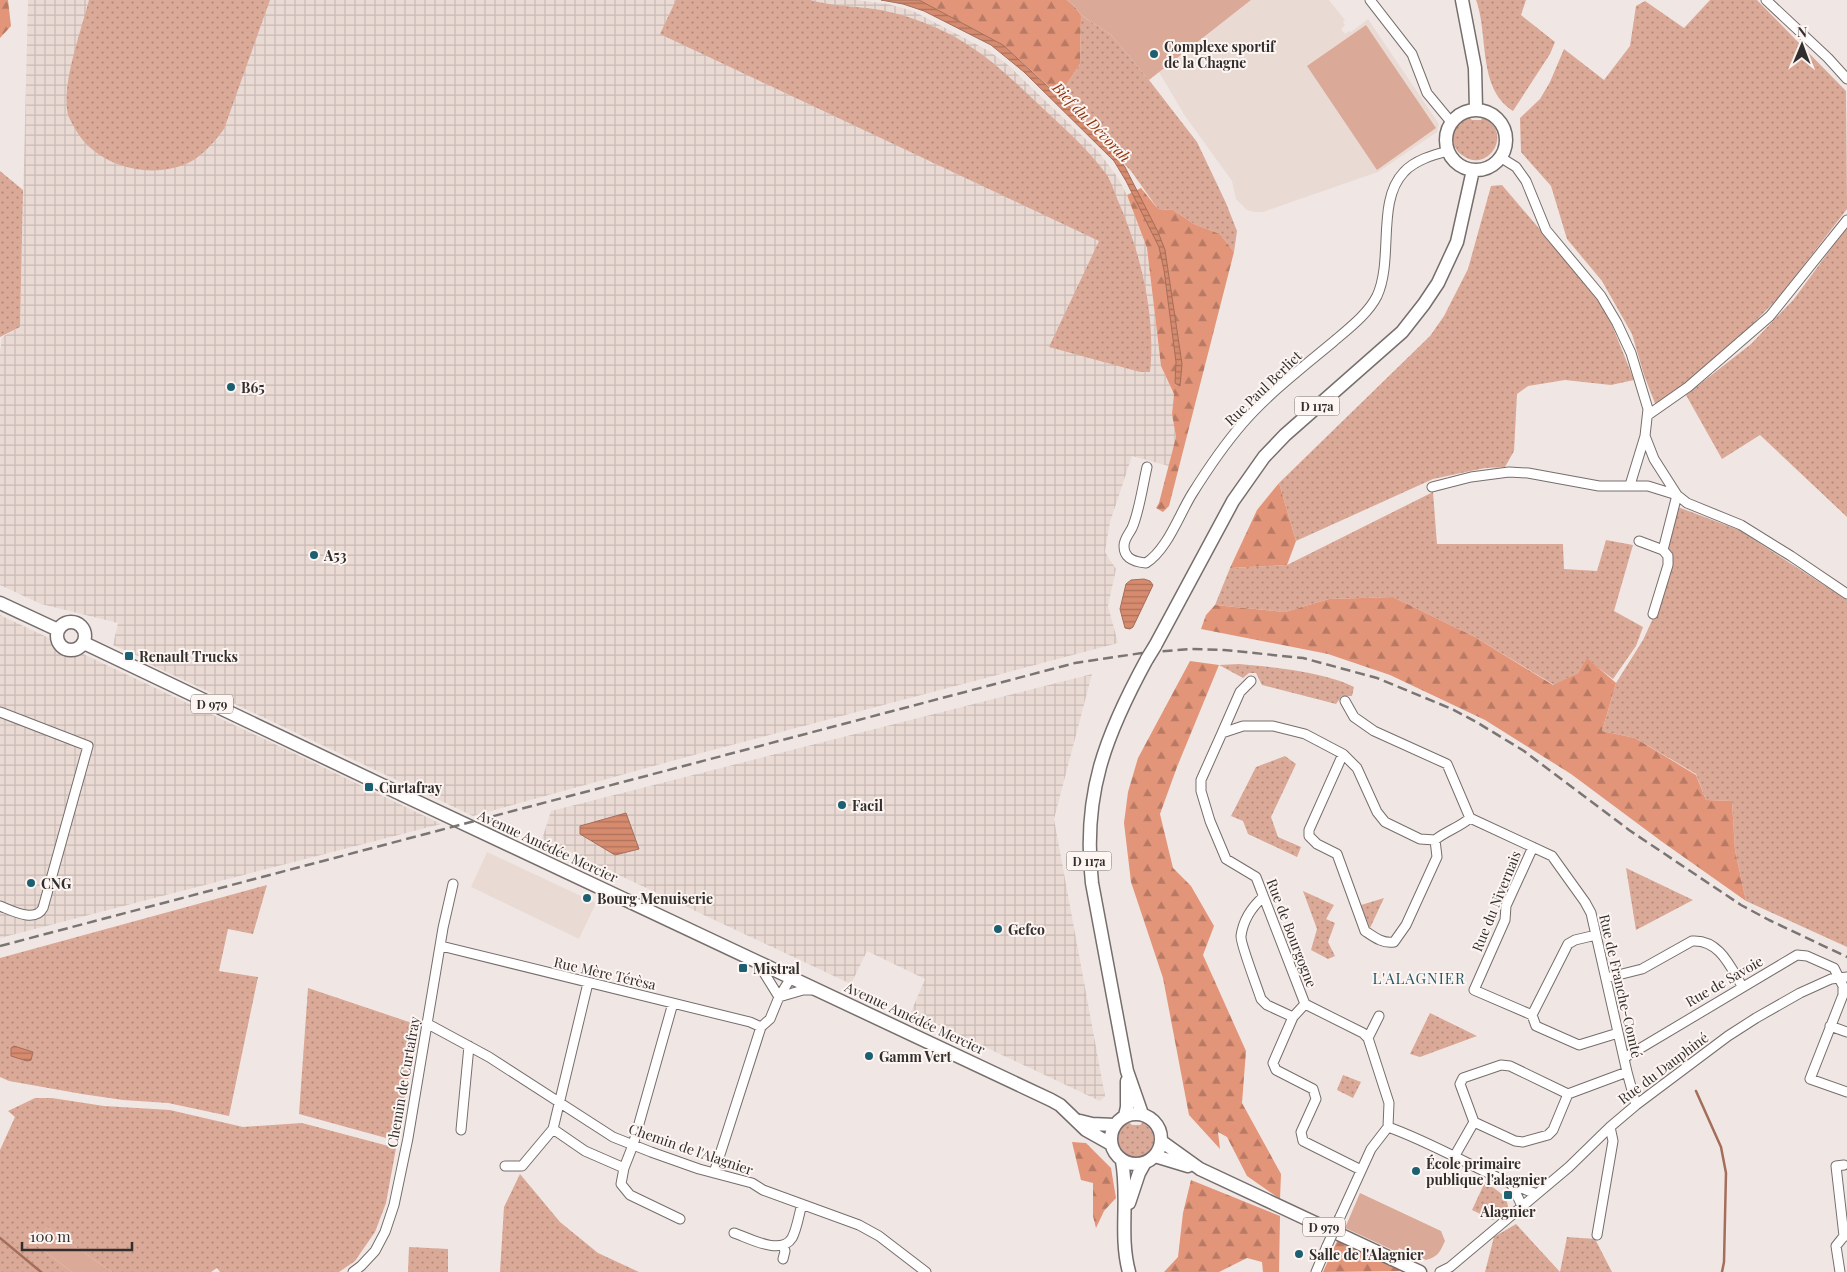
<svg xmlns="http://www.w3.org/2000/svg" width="1847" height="1272" viewBox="0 0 1847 1272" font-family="'Playfair Display',serif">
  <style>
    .built { fill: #eadad4 }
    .industrial { fill: url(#industrial-grid) }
    .green { fill: url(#green-dots) }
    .forest { fill: url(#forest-firs) }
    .pitch { fill: #dba997 }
    .water { fill: url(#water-rules); stroke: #a46e5a }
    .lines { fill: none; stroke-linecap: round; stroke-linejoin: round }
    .stream { stroke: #a46e5a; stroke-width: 2.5 }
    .street-casing { stroke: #766e6c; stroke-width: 11 }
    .primary-casing { stroke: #766e6c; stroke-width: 15 }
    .street { stroke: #fff; stroke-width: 9 }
    .primary { stroke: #fff; stroke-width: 12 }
    .rail { stroke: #7a7573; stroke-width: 2.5; stroke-dasharray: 10 5; stroke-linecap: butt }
    .street-bridge-casing { stroke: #766e6c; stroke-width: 11; stroke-linecap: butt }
    .primary-bridge-casing { stroke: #766e6c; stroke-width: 15; stroke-linecap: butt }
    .street-bridge { stroke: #fff; stroke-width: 9 }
    .primary-bridge { stroke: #fff; stroke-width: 12 }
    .poi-dot { fill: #1b5f71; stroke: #fdf5f2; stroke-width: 2 }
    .labels { text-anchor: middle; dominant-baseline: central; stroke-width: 4; stroke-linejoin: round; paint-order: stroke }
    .shield { fill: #fdf5f2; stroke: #6e6a68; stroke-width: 1 }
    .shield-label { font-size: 12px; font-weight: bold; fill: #312e2d }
    .poi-label { font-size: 14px; font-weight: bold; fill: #312e2d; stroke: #fdf5f2; text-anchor: start }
    .street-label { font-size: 14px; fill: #312e2d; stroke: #fdf5f2 }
    .water-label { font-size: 15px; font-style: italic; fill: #8e330a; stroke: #fdf5f2 }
    .neighbourhood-label { font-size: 15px; letter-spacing: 1px; fill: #235766; stroke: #fdf5f2 }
  </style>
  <defs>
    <pattern id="industrial-grid" width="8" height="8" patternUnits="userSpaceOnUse" patternTransform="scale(1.25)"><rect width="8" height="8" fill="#eadad4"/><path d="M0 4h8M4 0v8" fill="none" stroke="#c9bbb6"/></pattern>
    <pattern id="green-dots" width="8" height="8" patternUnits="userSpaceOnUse" patternTransform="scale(1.25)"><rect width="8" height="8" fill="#dba997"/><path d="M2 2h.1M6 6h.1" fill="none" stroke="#b28a7c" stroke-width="1.8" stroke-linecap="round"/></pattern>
    <pattern id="forest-firs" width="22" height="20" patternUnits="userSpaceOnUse" patternTransform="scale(1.25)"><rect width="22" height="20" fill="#e29579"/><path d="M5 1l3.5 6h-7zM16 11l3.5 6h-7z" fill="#b87a64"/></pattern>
    <pattern id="water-rules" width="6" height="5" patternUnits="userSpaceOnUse" patternTransform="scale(1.25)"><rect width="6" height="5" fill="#d68a6e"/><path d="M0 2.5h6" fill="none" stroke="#ae715b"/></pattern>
  </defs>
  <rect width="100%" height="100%" fill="#f0e7e4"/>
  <path class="built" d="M1251 0H1329L1345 20 1343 22 1345 25 1341 29 1345 34 1349 31 1351 32 1368 19 1439 124 1437 132 1378 172 1263 212H1254L1247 210 1236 199 1232 181 1185 116 1159 72Z
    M487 852 596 903 579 939 471 887Z"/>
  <path class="industrial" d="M28 0H855L888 4 913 11 989 51 1008 65 1098 151 1118 178 1127 195 1147 248 1161 366 1174 394 1172 414 1176 437 1169 466 1132 456 1110 522 1105 552 1116 569 1108 606 1118 643 690 756 473 816 139 659 138 656 113 645 118 623 41 604 0 585V352L2 337 20 327Z
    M0 615 281 747 441 824 0 938Z
    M1092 674 1054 819 1105 1096 1100 1101 911 1012 925 979 867 951 851 984 542 839 551 811Z"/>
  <path class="green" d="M89 0H270L224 129C215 141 205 153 192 161 155 181 99 168 77 132 74 126 70 121 68 115 61 84 81 32 89 0Z
    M676 0H810C832 6 852 6 874 9 896 12 919 20 939 29 975 45 1005 72 1033 99 1058 123 1086 146 1107 175 1112 183 1115 194 1119 203 1141 254 1156 317 1150 372H1140L1049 347 1099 241 660 34Z
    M1476 0H1526L1521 15 1555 42 1550 54 1513 111C1477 88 1489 35 1476 0Z
    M1710 0H1757L1846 91 1847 209 1780 296 1740 337 1682 388 1656 406 1644 375 1632 334 1602 281 1567 239 1551 186 1521 152 1520 118 1540 99 1550 82 1564 49 1604 80 1630 46 1636 6 1645 1 1684 28Z
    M1081 15 1111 35 1149 80 1197 142 1226 203 1237 231 1234 252 1220 234 1194 224 1173 210 1158 209 1131 171 1059 96 1080 64Z
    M1469 117 1472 120H1481L1483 118C1515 132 1487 175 1462 155 1456 151 1453 145 1453 138 1453 127 1460 121 1469 117Z
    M0 171 23 190 20 327 0 337Z
    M1502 185 1594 293 1612 325 1634 380 1611 385 1565 380 1528 386 1517 394 1514 451 1505 467 1485 468 1433 479 1296 541 1279 483 1430 336 1444 316 1468 269 1491 186Z
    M1847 227V517L1760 435 1722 459 1686 395 1751 344 1794 299Z
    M1433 492 1437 544H1563L1564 569 1597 571 1606 540 1633 545 1614 611 1643 627 1636 646 1613 679 1587 659 1578 673 1554 685 1475 637 1393 597 1329 599 1285 612 1215 605 1230 568 1287 565Z
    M1678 507 1739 530 1847 600V947L1746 901 1735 850 1732 801 1706 800 1696 774 1635 738 1602 731 1616 683 1643 640 1655 614 1670 568 1667 545Z
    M1239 664C1273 667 1324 672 1354 687L1352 696H1342L1336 704 1262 685 1256 673H1249L1243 678 1219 665Z
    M1285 756 1296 764 1271 817 1278 837 1301 847 1297 857 1248 834 1243 821 1231 816 1256 767Z
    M1626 868 1693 900 1636 930Z
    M267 885 253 934 228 929 219 971 258 977 229 1116 168 1103 123 1100 82 1094 9 1081 0 1077V958Z
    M1303 891 1334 905 1326 919 1335 923 1328 942 1335 956 1328 959 1311 950 1317 929Z
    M1384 898 1370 928 1361 905Z
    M308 988 418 1025 397 1141 299 1114Z
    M1430 1013 1477 1036 1420 1057 1410 1054Z
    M1343 1075 1361 1082 1353 1098 1337 1090Z
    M35 1098H52L104 1106 170 1110 243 1127 302 1123 396 1148 386 1203 375 1232 355 1261 339 1272H220L217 1268 211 1272H112L47 1227 35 1244 72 1272H0V1150L15 1117 8 1111Z
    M1129 1122 1132 1125H1140L1143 1122C1150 1128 1155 1133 1153 1143 1145 1178 1092 1141 1129 1122Z
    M520 1174 560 1222 598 1253 639 1272H500L504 1207Z
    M1485 1182C1495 1189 1509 1196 1508 1209L1493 1220 1472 1210Z
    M1516 1224 1560 1272 1567 1237 1595 1239 1612 1272H1485L1494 1237Z
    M409 1247 448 1249V1272H408Z"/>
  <path class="forest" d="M0 0H8L11 26 0 38Z
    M919 0H1067L1075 7 1081 15 1080 64 1059 96 1003 45Z
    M1141 188 1158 209 1173 210 1194 224 1220 234 1234 252 1169 506 1163 512 1156 508 1159 503 1176 437 1172 414 1174 394 1161 366 1147 248 1127 195Z
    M1279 483 1296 541 1287 565 1230 568 1257 510Z
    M1393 597 1475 637 1553 685 1578 673 1587 658 1616 683 1602 731 1635 738 1696 775 1706 800 1732 801 1735 850 1746 901 1661 841 1571 774 1485 720 1390 675 1328 654 1201 629 1206 615 1215 605 1285 612 1329 599Z
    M1190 661 1219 665 1177 767 1160 814 1173 868 1191 886 1214 926 1203 955 1246 1051 1242 1103 1281 1174 1280 1199 1247 1176 1227 1137 1218 1132 1220 1149 1189 1115 1163 978 1131 882 1124 823 1128 792 1138 758Z
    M1072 1142 1086 1143 1111 1168 1116 1198 1104 1211 1096 1228 1093 1216V1183L1081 1180Z
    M1191 1180 1280 1216 1279 1272H1263L1262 1262 1247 1258 1219 1272H1164L1178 1257 1183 1213Z
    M1338 1239 1401 1271 1323 1272Z"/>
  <path class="pitch" d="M1067 0H1251L1149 80 1111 35 1081 15 1075 7Z
    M1366 25 1436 128 1377 170 1307 66Z
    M1360 1193 1441 1231 1445 1241C1440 1252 1438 1257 1426 1260L1399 1248 1397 1252 1345 1228Z
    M47 1227 112 1272H72L35 1244Z"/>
  <path class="water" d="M881 0H919L1003 45 1074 111 1117 156 1125 167 1158 232 1165 250 1182 364 1180 386 1175 383 1176 362 1164 270 1159 247 1126 181 1114 161 1024 72 991 45 924 11 903 4Z
    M1144 579 1150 581 1153 585 1133 627 1130 629 1125 628 1120 609 1126 584 1131 580Z
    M626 813 639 849 615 855 580 834V826Z
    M14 1046 33 1052 31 1060 27 1061 11 1056V1048Z"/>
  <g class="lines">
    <path class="stream" d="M1696 1091 1721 1147 1726 1173 1724 1262 1722 1272
      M0 1238 41 1272"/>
    <g class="street-casing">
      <path id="street" d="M1370 0 1412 54 1427 93 1451 122
        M1766 0 1828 58 1847 79
        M1500 157 1516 167 1526 181 1546 230 1601 296 1617 323 1631 353 1648 409 1645 436 1630 485
        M1648 415 1688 387 1770 316 1847 220
        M1645 436 1654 459 1677 495 1687 503 1741 525 1791 556 1847 594
        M1147 467C1143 484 1139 513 1132 528 1129 534 1124 539 1124 546 1124 559 1135 562 1146 563 1167 550 1179 515 1192 494 1207 470 1224 445 1243 423 1268 394 1303 367 1333 342 1348 329 1368 314 1377 296 1394 259 1376 201 1404 172 1415 160 1433 155 1448 151
        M1432 487 1471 477 1509 472 1528 473 1599 486H1648L1677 495
        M1639 541 1663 550 1677 495
        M1653 614 1668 565V556L1663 550
        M1345 701 1354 717 1374 731 1447 764 1470 818 1552 856 1585 902 1591 913 1627 1072 1636 1105
        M0 712 88 746 43 908C35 923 13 911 0 906
        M1222 733 1240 692 1251 681
        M1343 754 1309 830V836L1317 844 1337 854 1365 931C1374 937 1383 944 1394 942L1406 925 1437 857 1435 840
        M1263 897C1252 907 1243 921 1241 936 1240 943 1258 989 1261 999L1267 1005 1293 1017
        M1596 935 1575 940 1568 944 1532 1015 1536 1026 1579 1045 1618 1033
        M441 946 750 1022 761 1027
        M758 963 779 997 803 990H815
        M1606 978 1642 969 1692 941C1719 939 1730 966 1742 986
        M588 983 553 1129 585 1151 624 1168
        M673 1003 633 1145 624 1168 621 1184 630 1195 680 1219
        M1305 1004 1293 1017 1273 1063 1276 1070 1313 1089 1316 1099 1301 1132 1303 1141 1361 1170
        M1532 1015 1474 990 1505 920 1506 906 1533 847
        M428 1024 489 1057 613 1137 651 1152 699 1169 752 1183 763 1190 859 1225 879 1236 926 1272
        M1830 1026 1847 1032
        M1368 1038 1379 1016
        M1624 1058 1797 955 1807 956 1834 968 1843 986V995L1810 1079 1847 1092
        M1474 1122 1515 1141 1523 1142 1548 1135 1553 1130 1568 1094 1627 1072
        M1388 1127 1389 1103 1368 1038 1363 1033 1305 1004 1256 877 1226 859 1210 821 1201 791V780L1222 733 1243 726H1273L1305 734 1343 754 1357 768 1377 812 1385 822 1420 839 1435 840C1446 831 1460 827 1470 818
        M461 1130 469 1046
        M1454 1157 1474 1122 1460 1084 1463 1078 1501 1065 1510 1066 1568 1094
        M1844 1165 1836 1166 1844 1236
        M505 1166H522L553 1129
        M714 1173 761 1027 770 1019 779 997 792 976
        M1512 1185 1522 1206
        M1340 1217 1371 1149 1388 1127C1439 1145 1486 1176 1537 1194
        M734 1233C749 1238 781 1256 792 1238 797 1229 799 1214 802 1204
        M1597 1235 1613 1141 1610 1127
        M783 1259 785 1251 783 1245
        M353 1272 361 1266 375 1251 385 1232 394 1205 408 1138 443 928 453 884
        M1316 1272 1327 1246
        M1440 1272 1450 1267 1569 1167 1610 1127 1636 1105 1728 1036 1756 1018 1800 993 1831 979 1847 977
        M1840 1272 1836 1246 1844 1236H1847"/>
    </g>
    <g class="primary-casing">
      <path id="primary" d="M1462 0 1475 68 1476 109
        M1446 140a30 30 0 1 1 60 0a30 30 0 1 1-60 0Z
        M0 603 58 630
        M57 636a14 14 0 1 1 28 0a14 14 0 1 1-28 0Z
        M84 643 405 796 1051 1100 1060 1105 1086 1130 1111 1144
        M1155 646 1233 501 1264 457 1285 435 1402 332 1424 304 1438 283 1457 242 1473 170
        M1111 1139a25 25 0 1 1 50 0a25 25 0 1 1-50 0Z
        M1142 1114 1127 1071 1092 883C1082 795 1105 736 1147 659
        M1125 1116 1127 1107V1081
        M1080 1121 1092 1124 1114 1125
        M1161 1141 1200 1169 1420 1272
        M1155 1156 1188 1166
        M1122 1161C1129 1198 1119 1235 1129 1272
        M1129 1203 1139 1173 1144 1164"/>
    </g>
    <use href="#street" class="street"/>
    <use href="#primary" class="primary"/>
    <path class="rail" d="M0 946 1075 663 1142 653 1191 649 1224 650 1303 658 1377 678 1452 709 1478 723 1524 751 1629 830 1741 905 1769 920 1847 957"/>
    <g class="street-bridge-casing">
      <path id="street-bridge" d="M1327 1246 1340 1217"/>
    </g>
    <g class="primary-bridge-casing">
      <path id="primary-bridge" d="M1147 659 1155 646"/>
    </g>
    <use href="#street-bridge" class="street-bridge"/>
    <use href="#primary-bridge" class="primary-bridge"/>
  </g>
  <g class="poi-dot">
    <circle cx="1154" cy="54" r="5"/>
    <circle cx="231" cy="387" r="5"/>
    <circle cx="314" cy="555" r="5"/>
    <rect x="124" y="651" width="10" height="10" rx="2.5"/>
    <rect x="364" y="782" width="10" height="10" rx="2.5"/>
    <circle cx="842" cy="805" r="5"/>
    <circle cx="31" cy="883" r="5"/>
    <circle cx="587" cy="898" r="5"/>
    <circle cx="998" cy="929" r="5"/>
    <rect x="738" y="963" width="10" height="10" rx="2.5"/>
    <circle cx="869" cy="1056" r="5"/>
    <circle cx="1416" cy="1171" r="5"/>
    <rect x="1503" y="1190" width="10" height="10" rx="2.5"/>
    <circle cx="1299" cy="1254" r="5"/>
  </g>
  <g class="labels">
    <g class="shield">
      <rect x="1294.5" y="396.5" width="45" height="19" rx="4"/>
      <rect x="191" y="694.5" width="42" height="19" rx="4"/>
      <rect x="1066.5" y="851.5" width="45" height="19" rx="4"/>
      <rect x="1303" y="1217.5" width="42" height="19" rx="4"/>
    </g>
    <g class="shield-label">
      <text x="1317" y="406">D 117a</text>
      <text x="212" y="704">D 979</text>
      <text x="1089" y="861">D 117a</text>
      <text x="1324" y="1227">D 979</text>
    </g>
    <g class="poi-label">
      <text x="1164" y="46">Complexe sportif<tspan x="1164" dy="16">de la Chagne</tspan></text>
      <text x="241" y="387">B65</text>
      <text x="324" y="555">A53</text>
      <text x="139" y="656">Renault Trucks</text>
      <text x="379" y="787">Curtafray</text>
      <text x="852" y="805">Facil</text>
      <text x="41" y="883">CNG</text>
      <text x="597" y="898">Bourg Menuiserie</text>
      <text x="1008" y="929">Gefco</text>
      <text x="753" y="968">Mistral</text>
      <text x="879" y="1056">Gamm Vert</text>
      <text x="1426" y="1163">École primaire<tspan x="1426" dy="16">publique l'alagnier</tspan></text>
      <text x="1508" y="1211" text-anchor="middle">Alagnier</text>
      <text x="1309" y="1254">Salle de l'Alagnier</text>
    </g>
    <g class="street-label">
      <text transform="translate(1263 388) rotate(-44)">Rue Paul Berliet</text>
      <text transform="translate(548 846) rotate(25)">Avenue Amédée Mercier</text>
      <text transform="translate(1496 901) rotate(-68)">Rue du Nivernais</text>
      <text transform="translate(1292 933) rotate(69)">Rue de Bourgogne</text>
      <text transform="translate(605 973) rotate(13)">Rue Mère Térèsa</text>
      <text transform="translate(1724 981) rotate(-30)">Rue de Savoie</text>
      <text transform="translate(1621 986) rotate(77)">Rue de Franche-Comté</text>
      <text transform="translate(915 1018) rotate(25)">Avenue Amédée Mercier</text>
      <text transform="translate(1663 1068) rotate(-37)">Rue du Dauphiné</text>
      <text transform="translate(403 1082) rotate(-80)">Chemin de Curtafray</text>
      <text transform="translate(691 1149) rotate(19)">Chemin de l'Alagnier</text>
    </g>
    <g class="water-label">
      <text transform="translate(1092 122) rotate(46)">Bief du Dévorah</text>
    </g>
    <g class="neighbourhood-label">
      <text x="1419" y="978">L'ALAGNIER</text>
    </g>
  </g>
  <g transform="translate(1802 45) rotate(1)" stroke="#fdf5f2" stroke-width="4" paint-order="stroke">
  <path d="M0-4L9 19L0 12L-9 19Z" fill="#312e2d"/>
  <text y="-8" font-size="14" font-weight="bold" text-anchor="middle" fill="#312e2d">N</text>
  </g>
  <path d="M22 1242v8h110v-8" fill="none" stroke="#312e2d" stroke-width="2.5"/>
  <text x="30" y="1242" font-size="15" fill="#312e2d" stroke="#fdf5f2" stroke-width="4" paint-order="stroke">100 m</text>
</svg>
